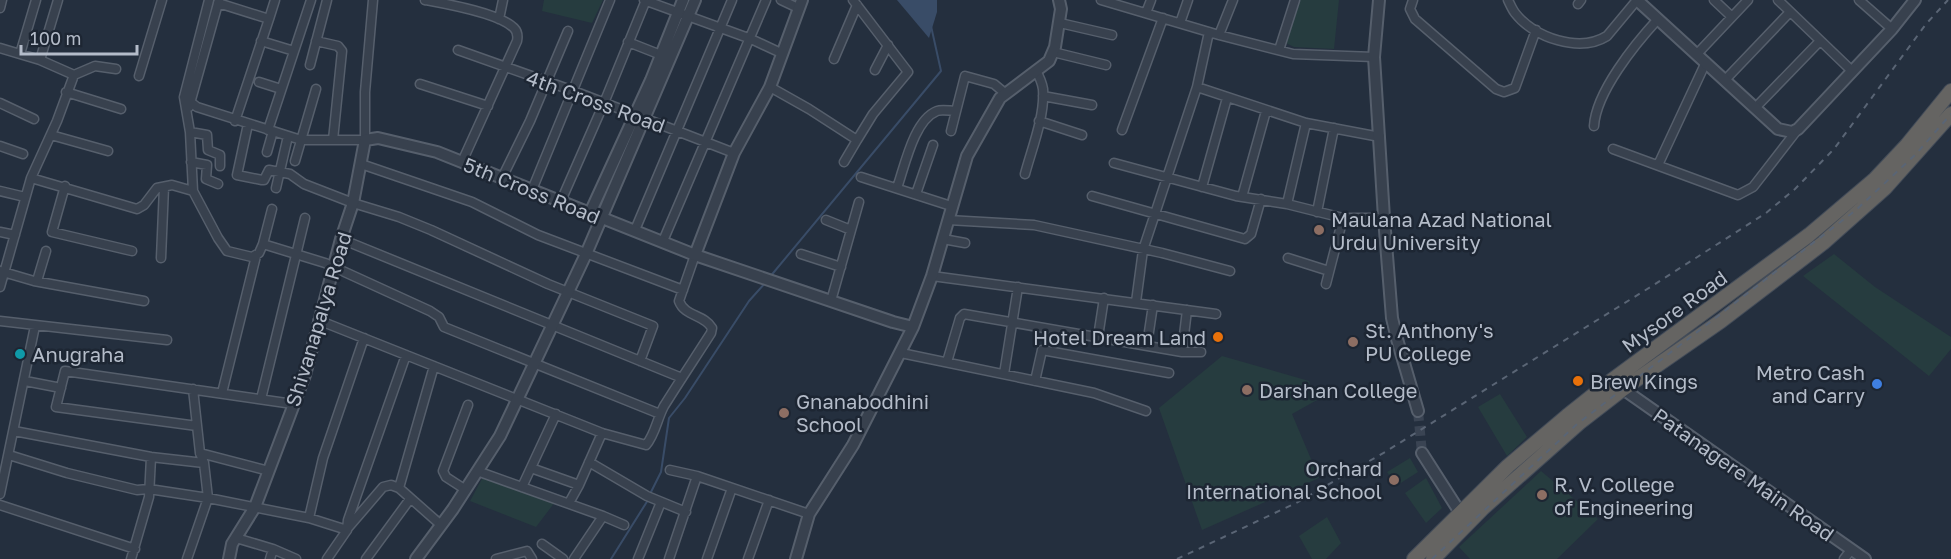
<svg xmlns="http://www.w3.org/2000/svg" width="1951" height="559" viewBox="0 0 1951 559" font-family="'Golos Text',sans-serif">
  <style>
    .green { fill: #263c3f }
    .water { fill: #394c67 }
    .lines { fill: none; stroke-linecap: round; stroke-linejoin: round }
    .stream { stroke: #394c67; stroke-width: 2 }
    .tertiary-tunnel { stroke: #3a4453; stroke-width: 10; stroke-dasharray: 10 5; stroke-linecap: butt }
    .minor-casing { stroke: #565f6c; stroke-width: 11 }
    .tertiary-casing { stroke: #565f6c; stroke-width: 14 }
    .trunk-casing { stroke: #434c59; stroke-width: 16 }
    .minor { stroke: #38414e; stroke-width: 8 }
    .tertiary { stroke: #38414e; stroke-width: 10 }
    .trunk { stroke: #656462; stroke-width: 14 }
    .rail { stroke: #5a6575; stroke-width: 2; stroke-dasharray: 6 6; stroke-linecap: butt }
    .education-dot { fill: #8d6e63; stroke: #1d2633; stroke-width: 2 }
    .food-dot { fill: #e8710a; stroke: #1d2633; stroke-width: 2 }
    .culture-dot { fill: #0f9aa8; stroke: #1d2633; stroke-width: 2 }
    .shop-dot { fill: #3f7fe0; stroke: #1d2633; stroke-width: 2 }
    .labels { text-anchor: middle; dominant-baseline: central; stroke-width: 5; stroke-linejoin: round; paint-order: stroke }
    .street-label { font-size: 20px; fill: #b4bcc9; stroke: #1d2633 }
    .poi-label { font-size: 20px; fill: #b4bcc9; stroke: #1d2633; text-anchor: start }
  </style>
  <rect width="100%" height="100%" fill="#242f3e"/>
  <path class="green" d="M544 0H603L592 23 542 11Z
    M1291 0H1339L1334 49 1294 47 1278 39Z
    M1834 254 1875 287 1951 337V349L1929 376 1803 276Z
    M1222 356 1309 381 1317 400 1292 414 1319 478 1202 530 1159 408Z
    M1500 394 1527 437 1507 456 1478 407Z
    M1410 458 1418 472 1396 486 1387 472Z
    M1541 471 1598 519 1557 559H1470L1459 547Z
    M483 477 555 502 536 527 470 501Z
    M1426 478 1442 508 1426 523 1405 493Z
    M1327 517 1341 543 1326 559H1312L1299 536Z"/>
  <path class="water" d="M897 0H937V12L929 38Z"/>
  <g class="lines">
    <path class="stream" d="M769 278 941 71 931 26
      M650 494 661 472 669 418 685 398 749 301 766 282
      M611 559 648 500"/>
    <path class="tertiary-tunnel" d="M1418 411 1422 453"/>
    <g class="minor-casing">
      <path id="minor" d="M209 0 184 97 190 132 193 191 218 238 227 251 252 257 259 253 263 244 325 263 430 311 439 317 444 327 660 414
        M425 0C447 4 499 13 514 28 518 32 518 36 517 41L462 162
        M644 0 751 39 781 53
        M781 0 798 8
        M1101 0 1219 35 1293 54 1374 57
        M1413 0 1410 9 1415 19 1496 89 1504 92 1515 88 1536 30
        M1508 0C1510 4 1512 9 1515 13 1534 38 1580 53 1607 36L1637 0
        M1714 0 1732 17
        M1778 0 1852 71
        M1859 0 1892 29
        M218 3 269 19 235 121
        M1578 4 1581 0
        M0 8 2 0
        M1146 13 1151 0
        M269 19 275 0
        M499 19 503 0
        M1060 23 1112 35
        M1180 23 1188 0
        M1219 35 1233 0
        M261 41 294 51
        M316 41 338 46 342 51 333 140
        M628 42 661 55
        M0 48 40 60 74 75
        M458 50 571 90 734 153
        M1279 50 1295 0
        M1053 52 1106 65
        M20 54 36 0
        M1697 54 1748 0
        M834 59 857 5
        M40 60 58 0
        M310 65 327 0
        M875 70 888 45
        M139 76 162 0
        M1725 80 1790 12
        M259 82 281 89
        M420 84 488 106
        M770 87 809 109 857 140 873 114 908 72 853 0
        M1197 87 1306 123 1380 137
        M66 92 121 109
        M1043 96 1092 105
        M184 97 197 107 301 140H365V92L373 0
        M0 103 34 119
        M189 107 219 0
        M1755 108 1820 41
        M1039 121 1082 135
        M248 124 237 175 262 180H264L269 170 290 174 304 184 353 203 399 217 431 230 548 284 653 326 640 361
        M1594 126C1596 92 1635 44 1658 19
        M268 130 311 0
        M1122 130 1163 18
        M951 131 965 76 994 84 1006 94
        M190 132 207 135 208 150 220 155V166
        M51 135 108 151
        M0 146 23 154
        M1613 149 1738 195 1753 187 1798 129
        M267 152 273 131
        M295 161 316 89
        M191 162 207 165 206 179 218 184
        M844 162 857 140
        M1114 163 1236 196 1287 204 1306 123
        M361 164 472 202 538 235 683 290
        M1658 165 1706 62
        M1025 174C1032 148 1045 116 1043 89 1042 83 1039 76 1036 71
        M861 177 951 206
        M31 178 137 209 144 205 157 188 172 185 193 191
        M502 178 530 121 568 31
        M65 186 52 232 132 251
        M1202 187 1227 98
        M276 188 288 136
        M897 188C905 165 914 120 937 111 942 109 950 111 956 111
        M532 190 610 0
        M0 191 25 197
        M916 194 933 145
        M1092 196 1245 239 1251 234 1261 199
        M1242 197 1266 111
        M561 201 604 103 646 0
        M1287 204 1343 218H1384
        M1317 212 1334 128
        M826 220 851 230
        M948 220 1034 225 1162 253 1230 271
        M635 230 732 0
        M0 232 15 235
        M341 239 682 378
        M943 239 965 243
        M663 241 766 0
        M263 244 272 209
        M801 254 841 267
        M161 258 164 187
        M1288 258 1329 271
        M0 271 34 281 144 301
        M932 276 1216 314
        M37 281 46 251
        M1326 284 1343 218
        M0 287 31 178 57 121 74 75 95 66 116 69
        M831 301 859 202
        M1136 302 1143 250 1197 87 1209 32
        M318 320 602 433 646 445C655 435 657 419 664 406 679 382 695 358 711 333L712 328C704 314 685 317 679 301L695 255
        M0 321 167 340
        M1098 337 1104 298
        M1147 345 1153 305
        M1182 352 1187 310
        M901 353 1094 393 1146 411
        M947 362 960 318 964 314 1182 352H1201
        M434 366 399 488 441 525
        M1004 374 1018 287
        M25 381 61 388
        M1035 381 1042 350 1169 373
        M222 393 256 256
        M261 399 305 218
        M197 426 56 407 65 371 293 404
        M14 431 151 457 204 463
        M200 453 269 471
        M9 455 67 473 137 490 149 489 208 498 309 518 347 530 327 559
        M589 462 647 496 686 512
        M531 468 579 485 602 433
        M670 470 697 476
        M477 471 603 516 574 559
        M522 487 556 414
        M466 490 446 477 443 471 468 405
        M0 494 35 326
        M569 503 579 485
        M0 505 135 549
        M603 516 624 525
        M309 518 323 458 364 338
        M347 529 383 487 391 485 399 488
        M347 530 348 520 406 355
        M236 538 273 549 296 559
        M542 544 563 559
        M131 559 149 497 151 457
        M187 559 208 498 204 463 200 453 193 389
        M270 559 273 549
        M366 559 410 499
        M496 559 527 551 532 559
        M638 559 661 502
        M669 559 697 476 809 514
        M707 559 732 488
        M748 559 769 500
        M1844 559 1851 550"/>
    </g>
    <g class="tertiary-casing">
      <path id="tertiary" d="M802 0 770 87 734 153 695 255 893 322 913 327
        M1379 0 1374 57 1384 218 1392 318 1397 339 1418 411
        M1637 0 1778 129 1792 132 1798 129 1892 29 1915 0
        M590 213 651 80 683 0
        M1623 389 1865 559
        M1422 453 1461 514
        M229 559 232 544 255 507 305 375 341 239 353 203 365 140 378 138 437 152 695 255
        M416 559 453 509 500 436 586 254 695 0
        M796 559 809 514 853 445 913 327 932 276 967 156 1000 98 1049 61 1055 47 1061 9 1059 0"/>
    </g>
    <g class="trunk-casing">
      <path id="trunk" d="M1414 559 1508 466 1567 416 1611 381 1809 235 1875 179 1907 145 1951 91
        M1433 559 1483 508 1579 423 1623 389 1721 321 1823 243 1885 188 1951 114"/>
    </g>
    <use href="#minor" class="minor"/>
    <use href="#tertiary" class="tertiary"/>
    <use href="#trunk" class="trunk"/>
    <path class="rail" d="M1177 559 1296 503 1385 452 1652 286 1766 213 1795 189 1834 149 1926 24 1948 0
      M1432 559 1576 425 1856 210 1916 154 1951 114"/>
  </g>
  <g class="education-dot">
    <circle cx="1319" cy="230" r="6"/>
    <circle cx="1353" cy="342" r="6"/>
    <circle cx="1247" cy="390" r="6"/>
    <circle cx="784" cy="413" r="6"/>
    <circle cx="1394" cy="480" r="6"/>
    <circle cx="1542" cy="495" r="6"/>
  </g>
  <g class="food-dot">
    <circle cx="1218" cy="337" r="6"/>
    <circle cx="1578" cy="381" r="6"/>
  </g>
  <circle class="culture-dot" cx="20" cy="354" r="6"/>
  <circle class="shop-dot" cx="1877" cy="384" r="6"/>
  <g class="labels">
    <g class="street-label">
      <text transform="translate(596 101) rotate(20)">4th Cross Road</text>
      <text transform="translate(532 190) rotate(22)">5th Cross Road</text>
      <text transform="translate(1674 311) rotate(-36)">Mysore Road</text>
      <text transform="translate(318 319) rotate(-73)">Shivanapalya Road</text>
      <text transform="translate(1744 474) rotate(35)">Patanagere Main Road</text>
    </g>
    <g class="poi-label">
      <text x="1331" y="219">Maulana Azad National<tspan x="1331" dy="23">Urdu University</tspan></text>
      <text x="1365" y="330">St. Anthony's<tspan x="1365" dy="23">PU College</tspan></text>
      <text x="1206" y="337" text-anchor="end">Hotel Dream Land</text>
      <text x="32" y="354">Anugraha</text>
      <text x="1865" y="372" text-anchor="end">Metro Cash<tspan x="1865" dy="23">and Carry</tspan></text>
      <text x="1590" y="381">Brew Kings</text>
      <text x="1259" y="390">Darshan College</text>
      <text x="796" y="401">Gnanabodhini<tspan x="796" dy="23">School</tspan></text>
      <text x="1382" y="468" text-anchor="end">Orchard<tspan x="1382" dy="23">International School</tspan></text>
      <text x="1554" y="484">R. V. College<tspan x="1554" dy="23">of Engineering</tspan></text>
    </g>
  </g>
  <path d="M21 45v9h116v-9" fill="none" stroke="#b4bcc9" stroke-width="3"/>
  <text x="30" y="45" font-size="18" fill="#b4bcc9" stroke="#1d2633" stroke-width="4.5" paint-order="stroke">100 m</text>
</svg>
